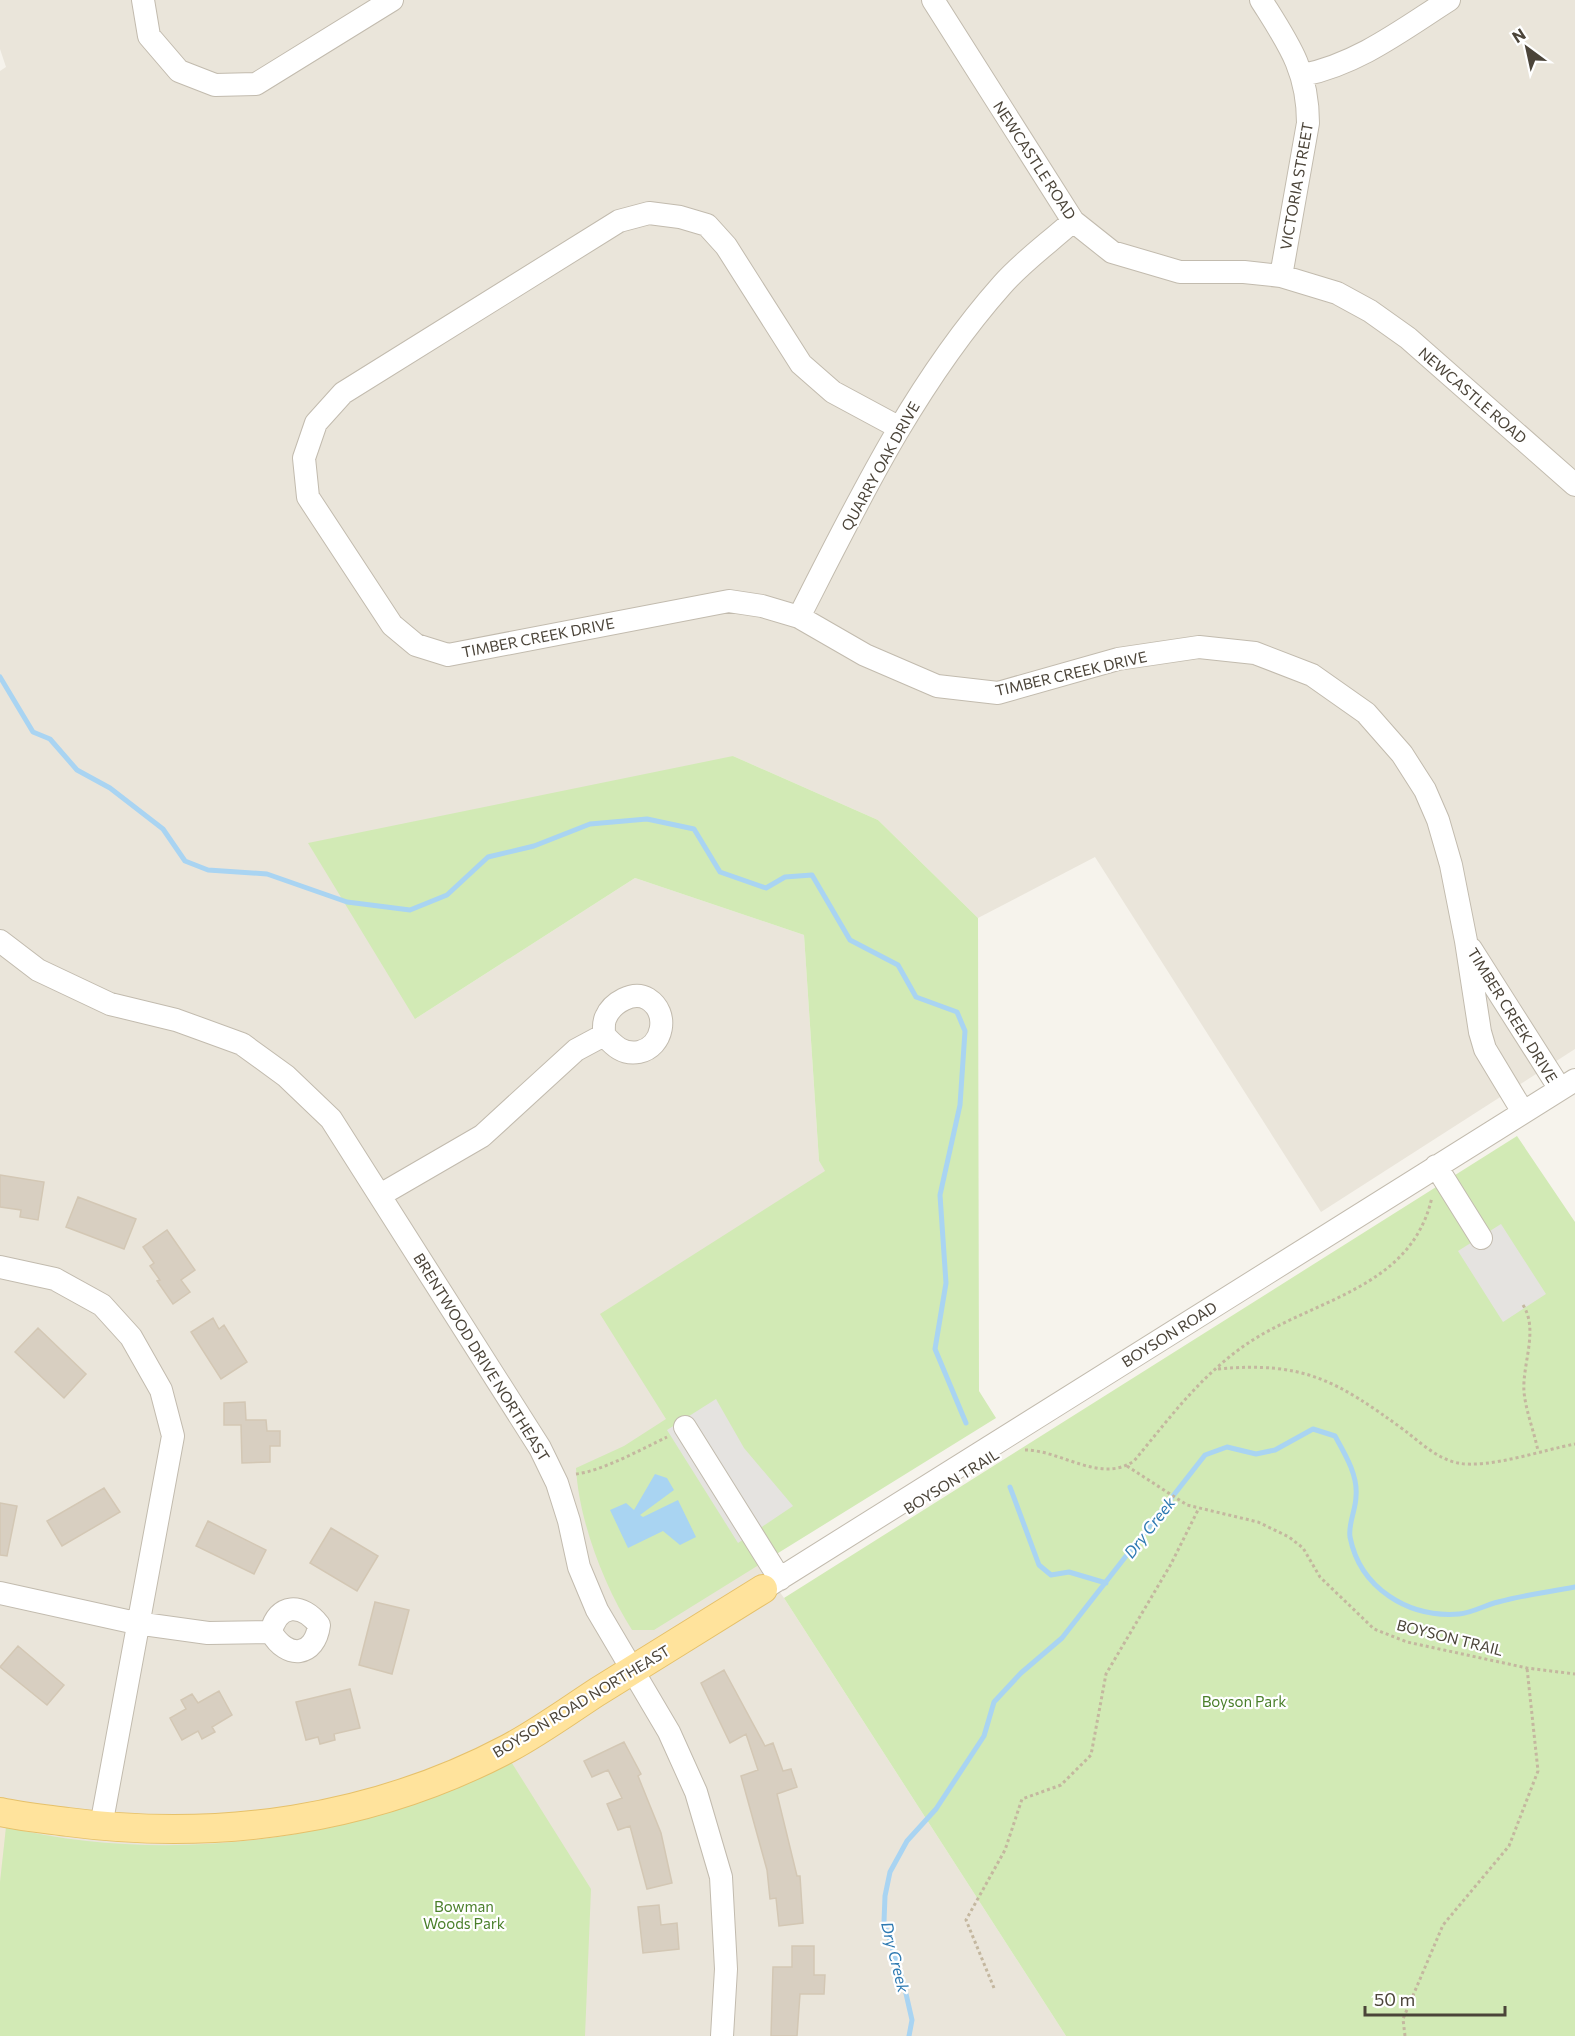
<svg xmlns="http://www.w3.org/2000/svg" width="1575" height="2036" viewBox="0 0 1575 2036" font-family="Commissioner,sans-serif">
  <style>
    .residential { fill: #eae5da }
    .education { fill: #efe8d6 }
    .green { fill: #d2eab5 }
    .parking { fill: #e5e3e0 }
    .water { fill: #a9d4f2 }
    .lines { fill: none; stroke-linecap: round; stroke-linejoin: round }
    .stream { stroke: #a9d4f2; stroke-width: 5 }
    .building { fill: #d8cfc1; stroke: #d3c7b4; stroke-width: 1.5 }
    .minor-casing { stroke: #c2bbae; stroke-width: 24 }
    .major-casing { stroke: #e6c16a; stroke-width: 30 }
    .path { stroke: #c4b79f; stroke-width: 3; stroke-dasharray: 3 3; stroke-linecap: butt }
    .minor { stroke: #fff; stroke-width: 22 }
    .major { stroke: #ffe39c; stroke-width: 28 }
    .labels { text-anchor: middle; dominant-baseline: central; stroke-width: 4.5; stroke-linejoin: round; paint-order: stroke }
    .street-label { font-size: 15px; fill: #4b4439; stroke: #fff }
    .park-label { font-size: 15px; fill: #4a7f2a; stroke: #fff }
    .water-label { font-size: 16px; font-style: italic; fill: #2e7ab2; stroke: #fff }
  </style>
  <rect width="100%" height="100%" fill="#f6f3ec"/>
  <path class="residential" d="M0 0H1575V1049L1321 1212 1095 857 978 918 878 820 733 756 415 1019 635 878 804 935 819 1161 979 1415 753 1555 784 1598 1066 2036H0V71L6 67 0 49Z"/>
  <path class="education" d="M0 1826 6 1827 0 1882Z"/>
  <path class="green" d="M733 756 878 820 978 918 979 1391 996 1418 654 1630H632C604 1586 579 1521 576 1468L624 1446 666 1419 600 1314 825 1171 819 1161 804 935 635 878 415 1019 308 843Z
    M1517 1136 1575 1222V2036H1066L784 1598Z
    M510 1760 591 1889 585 2036H0V1882L6 1827C136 1858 279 1848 406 1807 442 1796 476 1777 510 1760Z"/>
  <path class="parking" d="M1501 1224 1546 1294 1503 1322 1458 1251Z
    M716 1399 744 1448 793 1506 738 1543 667 1430Z"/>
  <path class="water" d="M655 1474 667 1478 674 1490 640 1515 643 1517 678 1500 696 1537 680 1545 663 1531 628 1548 610 1510 626 1503 634 1510Z"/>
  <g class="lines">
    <path class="stream" d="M0 677 33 732 50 739 77 770 110 788 163 829 185 861 208 870 267 874 347 902 410 910 447 895 488 857 534 846 590 824 647 819 694 829 720 872 766 888 785 877 812 875 850 940 898 965 916 997 957 1012 965 1031 960 1105 940 1195 946 1283 935 1349 966 1423
      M1010 1487 1039 1565 1051 1575 1069 1572 1106 1583
      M909 2036 912 2020 904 1985 884 1922 885 1896 890 1872 907 1841 936 1809 984 1736 994 1702 1021 1673 1062 1638 1205 1455 1227 1447 1256 1454 1275 1450 1313 1429 1335 1436C1345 1454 1358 1475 1356 1496 1356 1510 1348 1523 1350 1537 1360 1588 1408 1618 1459 1614 1472 1613 1485 1605 1498 1602 1523 1595 1550 1592 1575 1587"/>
  </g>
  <path class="building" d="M0 1175 44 1182 38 1220 20 1217 21 1210 0 1207Z
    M78 1197 136 1219 124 1249 66 1227Z
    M167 1230 195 1270 181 1280 190 1292 173 1304 157 1281 160 1280 150 1266 154 1263 143 1247Z
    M213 1318 219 1329 224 1325 247 1362 221 1379 191 1332Z
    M38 1328 86 1374 64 1398 15 1352Z
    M245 1402 246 1420H266L267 1431H280V1446H270V1462L242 1463 241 1425H224V1403Z
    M104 1488 120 1512 62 1546 47 1521Z
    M0 1503 17 1506 7 1556 0 1555Z
    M208 1521 266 1550 254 1574 196 1546Z
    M331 1528 378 1556 357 1591 310 1563Z
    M375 1602 409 1610 392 1674 359 1665Z
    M18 1646 64 1685 47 1705 0 1667Z
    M724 1670 765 1746 773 1743 783 1771 791 1769 797 1787 777 1794 797 1876H800L803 1923 779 1926 776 1898 770 1899 767 1870 741 1776 758 1770 746 1734 730 1743 701 1683Z
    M350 1689 360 1728 334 1734 335 1740 320 1744 318 1737 306 1740 296 1702Z
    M219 1691 232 1715 212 1727 215 1732 202 1739 198 1731 182 1740 170 1718 186 1709 181 1700 192 1694 198 1703Z
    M624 1742 641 1774 638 1776 661 1833 672 1883 647 1889 630 1826 618 1830 607 1804 622 1798 608 1770 592 1777 584 1761Z
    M659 1905 661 1925 677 1923 679 1949 643 1953 638 1907Z
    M792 1946H814V1975H825L824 1994H800L797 2036H771L773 1967H792Z"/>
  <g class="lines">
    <g class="minor-casing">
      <path id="minor" d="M143 0 149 36 179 71 215 85 256 84 392 0
        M933 0 1073 221 1112 252 1180 272H1244L1281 276 1337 293 1370 311 1408 338 1575 485
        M1261 0C1288 43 1308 70 1308 123L1281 276
        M1303 75C1358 64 1402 30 1449 0
        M898 427 833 392 801 364 726 246 707 225 680 217 649 213 619 221 343 393 316 423 304 458 308 497 392 625 416 645 448 655 729 601 762 606 799 617 865 655 937 686 998 693 1118 659 1199 647 1255 653 1312 675 1366 713 1402 754 1425 790 1438 820 1451 865 1466 941 1480 1032 1485 1049 1523 1112
        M799 617C858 501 915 383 1002 285 1023 261 1050 242 1073 221
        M0 941 38 970 110 1004 176 1020 242 1044 286 1076 331 1119 540 1448 557 1483 569 1521 579 1567 597 1610 669 1732 696 1792 721 1877 726 1969 722 2036
        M1471 949 1560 1089
        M1436 1166 1481 1238
        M382 1194 482 1136 576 1050 604 1035C614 1046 623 1055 639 1052 663 1047 670 1013 648 999 633 990 612 1003 606 1017 603 1022 604 1029 604 1035
        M0 1267 55 1279 102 1305 131 1337 161 1390 173 1436 101 1826
        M685 1427 780 1579
        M763 1589 1575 1080
        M0 1593 136 1623 208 1633 271 1632C278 1603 302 1603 319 1625 315 1657 287 1660 271 1632"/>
    </g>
    <g class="major-casing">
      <path id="major" d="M0 1812C22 1817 45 1819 68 1822 219 1842 373 1820 509 1748 539 1732 568 1711 597 1692 652 1658 708 1623 763 1589"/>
    </g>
    <path class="path" d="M1523 1305C1539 1330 1522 1364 1524 1392 1526 1412 1534 1431 1538 1451
      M1218 1369C1304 1361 1337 1381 1404 1430 1420 1442 1437 1459 1458 1463 1488 1469 1543 1450 1575 1444
      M1025 1450C1061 1450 1100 1484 1134 1461 1168 1420 1198 1379 1241 1348 1308 1299 1411 1292 1432 1197
      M1127 1466 1187 1505 1258 1522 1289 1537 1303 1548 1320 1577 1374 1629 1407 1642 1527 1668 1575 1674
      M576 1474C602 1471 642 1449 667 1437
      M994 1988 966 1920 1005 1850 1022 1799 1061 1785 1091 1755 1106 1674 1171 1564 1199 1508
      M1405 2036 1403 2019 1443 1925 1509 1846 1538 1771 1527 1668"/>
    <use href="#minor" class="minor"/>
    <use href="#major" class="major"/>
  </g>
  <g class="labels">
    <g class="street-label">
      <text transform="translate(1035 160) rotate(57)">NEWCASTLE ROAD</text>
      <text transform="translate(1296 186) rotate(-80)">VICTORIA STREET</text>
      <text transform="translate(1473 395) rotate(41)">NEWCASTLE ROAD</text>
      <text transform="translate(880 466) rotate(-61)">QUARRY OAK DRIVE</text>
      <text transform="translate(538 637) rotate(-11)">TIMBER CREEK DRIVE</text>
      <text transform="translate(1071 673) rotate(-13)">TIMBER CREEK DRIVE</text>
      <text transform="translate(1513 1015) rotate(58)">TIMBER CREEK DRIVE</text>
      <text transform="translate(1169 1334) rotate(-32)">BOYSON ROAD</text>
      <text transform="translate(482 1357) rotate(58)">BRENTWOOD DRIVE NORTHEAST</text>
      <text transform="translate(951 1481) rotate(-32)">BOYSON TRAIL</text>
      <text transform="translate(1450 1637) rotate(14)">BOYSON TRAIL</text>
      <text transform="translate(581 1701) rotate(-31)">BOYSON ROAD NORTHEAST</text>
    </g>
    <g class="park-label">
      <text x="1244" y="1701">Boyson Park</text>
      <text x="464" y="1906">Bowman<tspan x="464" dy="17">Woods Park</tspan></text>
    </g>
    <g class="water-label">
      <text transform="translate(1149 1527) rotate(-52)">Dry Creek</text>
      <text transform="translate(896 1957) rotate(76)">Dry Creek</text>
    </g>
  </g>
  <g transform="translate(1527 48) rotate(327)" stroke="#ffffff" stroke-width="4.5" paint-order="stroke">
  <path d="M0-4.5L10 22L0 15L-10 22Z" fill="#4b4439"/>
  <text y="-9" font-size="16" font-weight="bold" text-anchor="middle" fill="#4b4439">N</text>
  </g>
  <path d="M1365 2006v9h140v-9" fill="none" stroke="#4b4439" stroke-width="3"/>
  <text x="1374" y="2006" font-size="18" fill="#4b4439" stroke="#ffffff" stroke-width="4.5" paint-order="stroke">50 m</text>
</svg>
